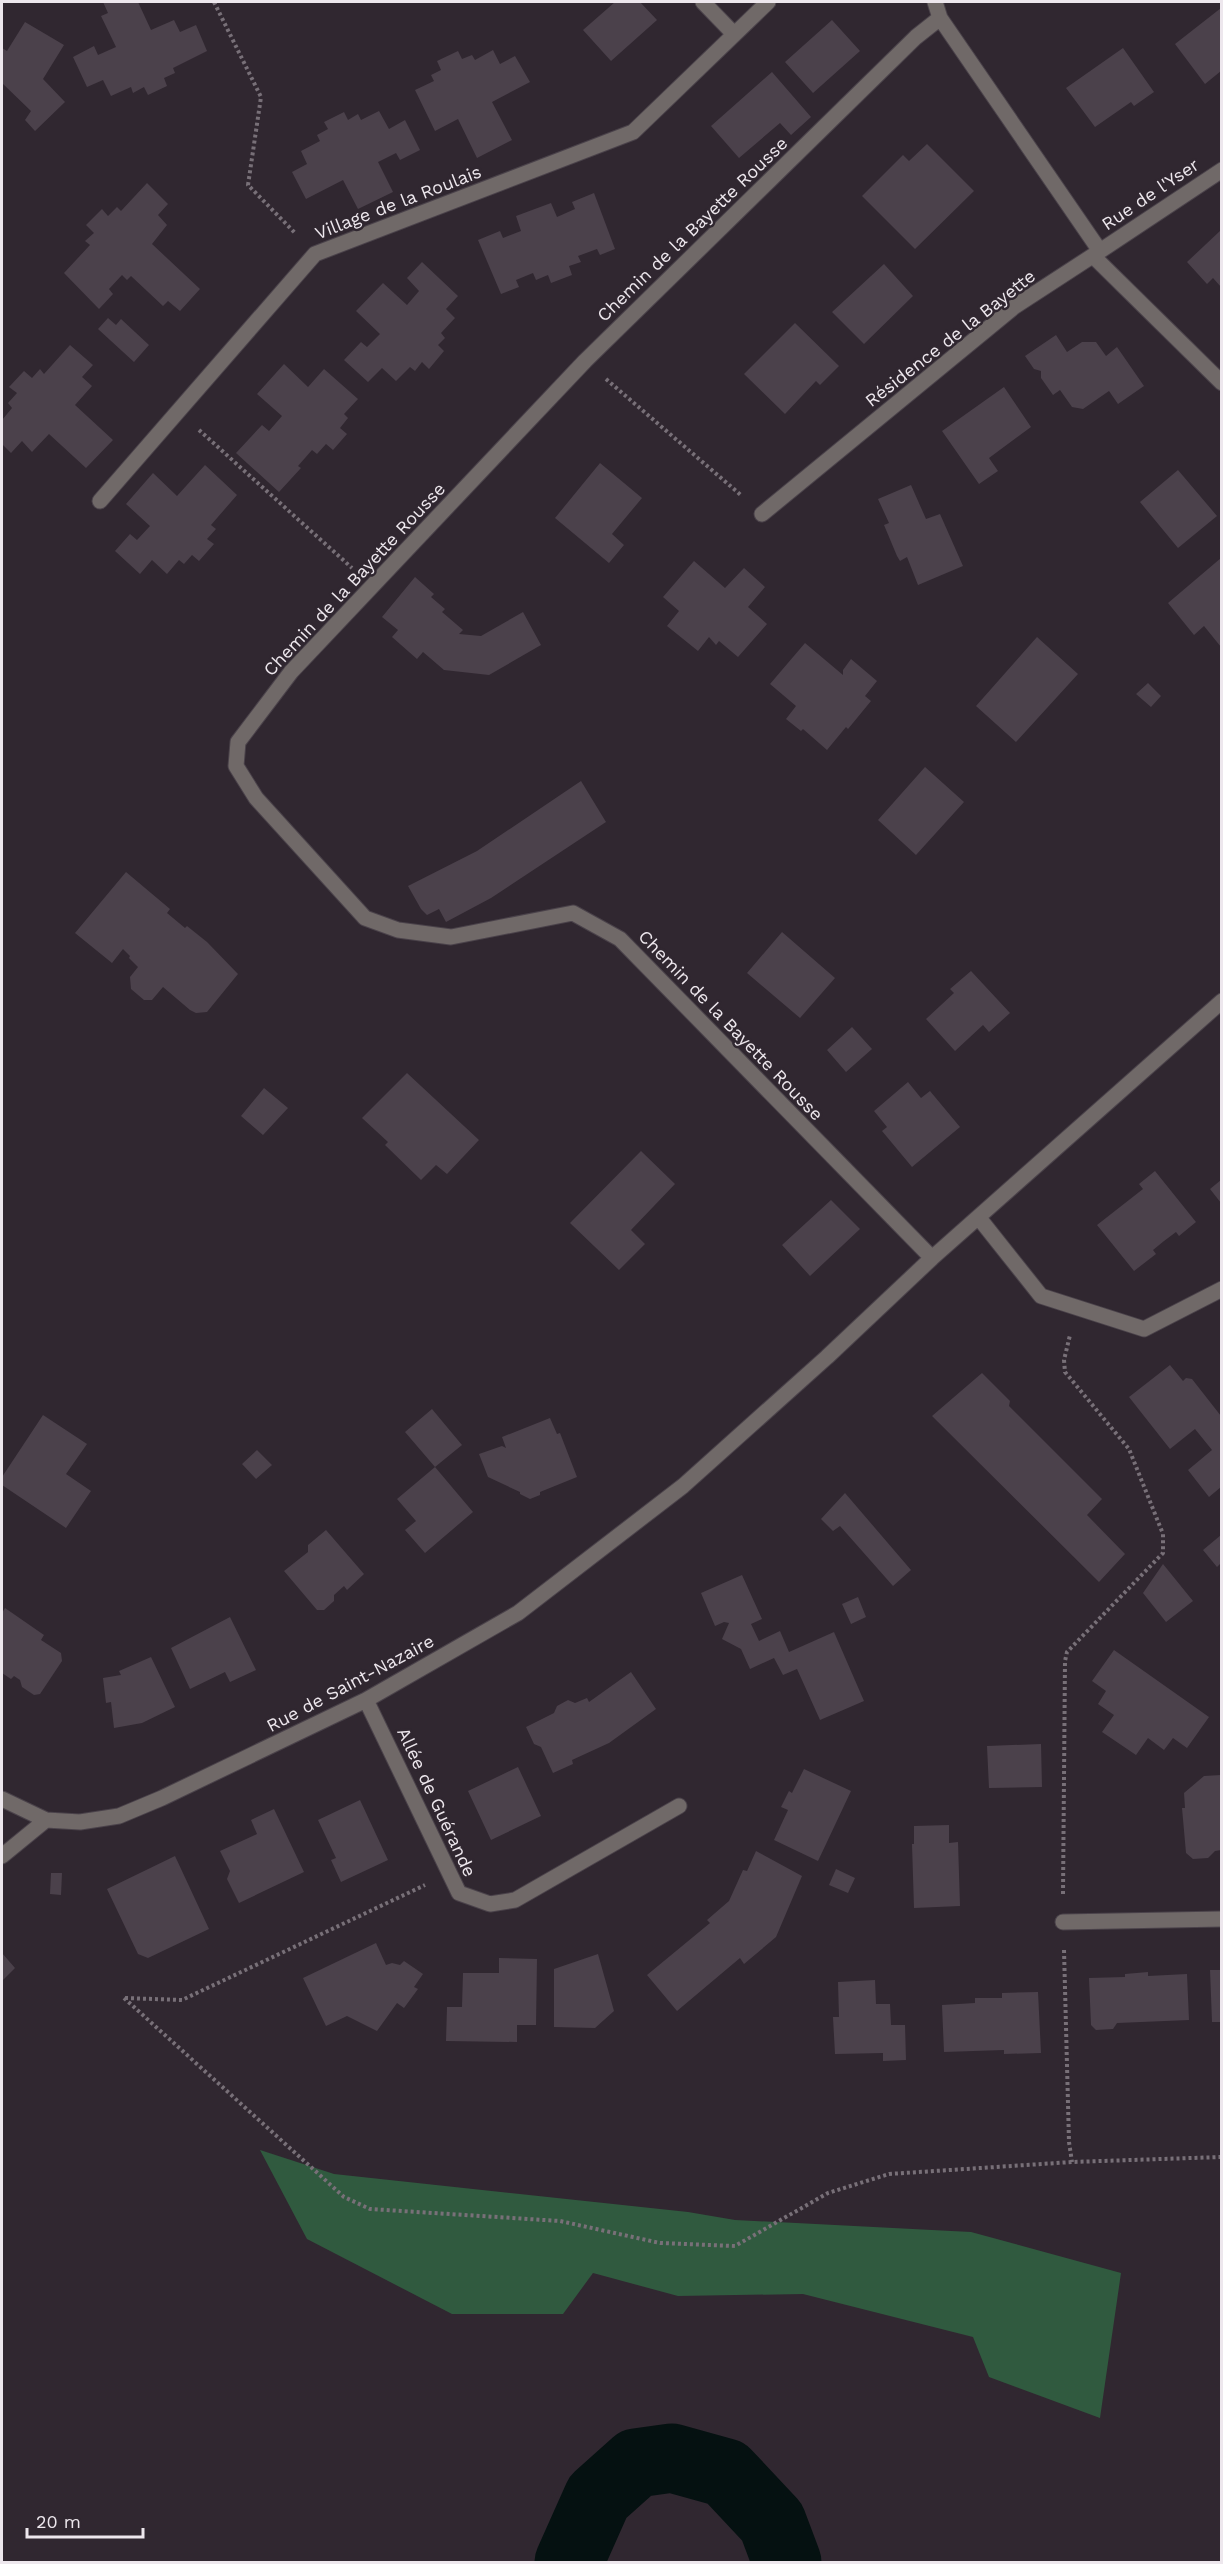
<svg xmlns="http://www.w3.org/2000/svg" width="1223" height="2564" viewBox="0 0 1223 2564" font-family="'Work Sans',sans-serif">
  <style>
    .green { fill: #305a3f }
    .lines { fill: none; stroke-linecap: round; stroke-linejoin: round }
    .river { stroke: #051111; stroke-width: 69 }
    .building { fill: #4b414b }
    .minor-casing { stroke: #4a424a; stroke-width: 17 }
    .path { stroke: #787078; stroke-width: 4; stroke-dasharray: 3 3; stroke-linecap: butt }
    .minor { stroke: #706968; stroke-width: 15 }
    .labels { text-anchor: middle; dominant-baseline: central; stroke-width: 5; stroke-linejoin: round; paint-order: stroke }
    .street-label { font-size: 18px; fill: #ede7ed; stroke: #302730 }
  </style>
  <rect width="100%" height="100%" fill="#302730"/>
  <path class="green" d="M260 2150 334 2174 688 2212 735 2220 971 2232 1121 2273 1100 2418 989 2377 973 2337 803 2294 678 2296 593 2273 563 2314H452L307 2239Z"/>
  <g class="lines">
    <path class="river" d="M569 2562 598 2497 636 2463 672 2458 726 2473 772 2522 787 2562"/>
  </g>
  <path class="building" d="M103 2H138L151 30 174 20 180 32 196 25 207 51 173 68 175 73 164 78 167 86 148 95 144 87 133 93 131 87 111 96 103 80 87 87 73 57 94 46 98 55 116 47 101 16 108 13Z
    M615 2H640L657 20 611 61 583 30Z
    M1221 8V71L1205 84 1175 44Z
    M832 20 860 51 813 93 785 62Z
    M25 22 64 45 43 79 65 102 35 131 25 120 31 111 2 83V48L7 51Z
    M1123 48 1154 92 1134 106 1131 102 1095 127 1066 88Z
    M493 50 500 64 515 56 530 82 492 102 512 140 477 158 458 119 435 131 415 90 434 81 431 75 441 70 437 61 458 51 462 59 472 55 475 60Z
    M772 72 811 117 791 135 780 123 739 158 711 126Z
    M379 111 389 129 405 120 420 150 400 160 396 153 378 162 393 192 358 209 343 180 306 199 292 172 307 164 301 151 320 141 317 135 328 129 324 122 344 112 348 120 358 114 361 120Z
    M927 144 974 191 915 249 862 196 903 155 909 161Z
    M147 183 168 204 158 215 167 225 152 244 200 289 180 311 168 301 163 306 131 276 127 280 122 275 109 289 113 294 99 309 64 273 90 245 85 241 94 233 86 225 102 209 108 216 117 207 121 211Z
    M594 193 615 249 600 255 597 249 578 256 581 262 569 266 572 275 551 283 548 275 536 280 533 273 516 280 519 287 501 294 478 240 500 231 503 238 521 231 516 216 551 203 557 217 575 209 572 202Z
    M1221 230V287L1213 278 1207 284 1187 262Z
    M422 262 458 296 446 309 455 318 441 333 445 338 438 345 444 351 429 369 422 362 415 371 410 367 396 381 382 368 368 382 344 360 361 342 367 347 380 334 356 311 383 283 407 305 419 291 407 278Z
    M884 264 913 296 864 344 832 312Z
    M108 318 116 325 121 319 149 345 134 362 98 329Z
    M795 323 839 366 820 385 816 381 785 414 744 374Z
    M1056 335 1067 352 1082 342H1096L1106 356 1117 347 1144 386 1118 404 1109 391 1083 409 1072 407 1060 390 1053 395 1041 378V371L1034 369 1025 356Z
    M70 345 93 365 82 377 92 386 75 405 113 440 86 468 49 434 32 452 22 441 11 453 2 444V420L12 408 8 403 17 393 9 387 24 371 32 378 40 369 44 374Z
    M284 364 308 387 324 369 358 399 344 414 348 418 340 428 347 434 333 450 326 444 317 454 312 450 298 466 301 468 279 492 236 453 262 425 269 431 282 416 257 394Z
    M1004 387 1031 427 989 458 998 471 979 484 942 431Z
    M600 463 642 498 612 534 624 545 609 563 555 518Z
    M205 465 237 495 211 525 216 529 207 539 214 544 199 561 192 555 184 564 179 560 167 574 152 560 140 574 115 551 130 534 137 540 150 526 126 504 153 473 177 496Z
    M1178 470 1217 516 1178 548 1140 502Z
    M911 485 926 519 940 514 963 566 918 585 907 557 900 561 897 556 884 525 889 523 878 499Z
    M1221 558V647L1204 626 1194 635 1168 603Z
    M694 561 725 588 744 568 765 587 748 607 767 624 738 657 719 641 716 645 709 637 698 651 667 626 679 611 663 597Z
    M415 577 434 594 431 597 445 609 442 612 463 630 459 634 481 636 523 612 541 645 489 675 444 670 423 652 417 659 392 637 398 630 382 617Z
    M1037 637 1078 674 1016 742 976 706Z
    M805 643 843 675V670L851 659 877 681 865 696 871 701 848 729 846 727 827 750 803 729 801 731 786 719 796 706 770 684Z
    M1148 683 1161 696 1151 707 1136 694Z
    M925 767 964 802 916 855 878 820Z
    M581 781 606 822 491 898 446 922 439 909 427 915 421 909 408 886 477 851Z
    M126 872 170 909 167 913 185 928 187 926 207 942 238 974 207 1012 196 1013 190 1010 163 987 152 1000H144L131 989 130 977 138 967 129 958 130 956 123 949 112 963 75 933Z
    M782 932 835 978 800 1018 747 973Z
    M971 971 1010 1013 989 1032 983 1025 955 1051 926 1019 954 993 950 989Z
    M852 1027 872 1049 846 1072 827 1050Z
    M407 1073 479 1140 447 1174 436 1165 421 1180 385 1145 388 1142 362 1118Z
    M908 1082 921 1098 930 1091 960 1127 912 1167 882 1131 887 1127 874 1111Z
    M264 1088 288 1108 263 1135 241 1116Z
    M641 1151 675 1184 631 1230 645 1244 619 1270 570 1223Z
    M1155 1171 1196 1222 1179 1236 1176 1232 1164 1241 1153 1250 1156 1254 1134 1271 1097 1225 1143 1189 1139 1184Z
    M1221 1180V1203L1210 1189Z
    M831 1200 860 1229 810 1276 782 1245Z
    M1170 1365 1183 1381 1186 1378 1192 1379 1221 1416V1487L1209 1497 1188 1470 1212 1450 1195 1429 1170 1449 1129 1397Z
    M982 1373 1010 1401 1009 1406 1102 1499 1087 1515 1125 1554 1099 1582 932 1416Z
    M432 1409 462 1445 435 1467 405 1432Z
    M43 1415 87 1444 66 1474 91 1491 66 1528 2 1485V1477Z
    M550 1418 557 1434 560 1433 577 1477 540 1492V1495L530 1499 520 1494V1492L488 1477 479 1454 502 1446 506 1448 502 1437Z
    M257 1450 272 1465 256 1479 242 1464Z
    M435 1467 473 1512 425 1553 405 1530 416 1521 397 1499Z
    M845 1493 911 1570 893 1586 840 1526 833 1531 821 1519Z
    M326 1530 364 1574 347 1590 344 1586 334 1595V1601L324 1610H317L284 1571 308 1552V1545Z
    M1221 1535V1563L1217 1567 1203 1550Z
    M1163 1564 1193 1601 1166 1622 1143 1593Z
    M742 1575 762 1619 751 1624 759 1641 780 1631 789 1652 834 1632 864 1701 820 1720 797 1669 783 1675 774 1658 750 1669 741 1649 722 1639 729 1623 724 1622 715 1626 701 1593Z
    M858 1597 866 1617 851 1624 842 1604Z
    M5 1608 44 1635 41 1640 61 1653 62 1661 40 1694 34 1695 22 1687 20 1680 14 1676 11 1679 2 1673V1613Z
    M230 1617 256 1670 230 1682 225 1672 190 1689 171 1648Z
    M1114 1650 1209 1717 1187 1748 1173 1738 1164 1750 1148 1738 1136 1755 1102 1732 1114 1715 1098 1704 1106 1691 1092 1681Z
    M151 1657 175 1707 142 1723 114 1728 111 1702 106 1703 103 1678 121 1675 119 1671Z
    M631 1672 656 1709 609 1743 572 1760 573 1764 553 1773 541 1747 534 1744 526 1727 554 1713 557 1706 568 1700 575 1703 587 1698 589 1702Z
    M1041 1744 1042 1787 989 1788 987 1746Z
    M518 1767 541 1816 491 1840 468 1791Z
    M804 1769 851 1791 818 1861 774 1840 788 1810 781 1807 789 1791 792 1793Z
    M1221 1775V1850L1215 1851 1208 1858 1193 1859 1186 1853 1182 1808H1185L1184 1793 1204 1776Z
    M360 1800 388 1860 341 1882 331 1860 336 1858 318 1820Z
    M274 1809 304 1872 239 1903 227 1879 230 1871 220 1851 257 1834 251 1820Z
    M949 1825V1843L958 1842 960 1906 914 1908 912 1844H914V1826Z
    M756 1851 802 1876 776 1937 744 1964 740 1958 677 2011 647 1975 710 1923 707 1920 729 1901 743 1870 747 1871Z
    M175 1856 209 1929 148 1958 138 1954 107 1889Z
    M836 1869 855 1878 848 1893 829 1885Z
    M51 1873H62L61 1895 50 1894Z
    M376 1943 386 1965 392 1963 400 1965 404 1961 423 1974 414 1987 418 1989 404 2008 397 2003 377 2031 347 2016 326 2026 303 1978Z
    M2 1953 15 1968 2 1981Z
    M598 1954 614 2011 595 2028 554 2027V1969Z
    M499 1958 537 1959 536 2025H517V2042L446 2041 447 2007H462L463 1973H499Z
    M1210 1970H1221V2022H1212Z
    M1148 1972V1976L1187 1974 1189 2020 1117 2023 1113 2029 1096 2030 1091 2025 1089 1978 1125 1977V1974Z
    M875 1980 876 2004H890L891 2025H905L906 2060 883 2061V2053L835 2054 833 2017H839L838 1982Z
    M1038 1992 1041 2053 1004 2054V2050L944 2052 942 2005 975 2003V1998H1002V1993Z"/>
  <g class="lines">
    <g class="minor-casing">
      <path id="minor" d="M703 2 733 33
        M1100 251 1222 170
        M1093 256 1222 383
        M100 501 315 254 633 132 768 2
        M762 514 1014 307 1100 251 940 18 935 2
        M979 1218 1041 1296 1144 1329 1222 1289
        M932 1258 620 939 573 913 451 937 398 930 365 918 256 798 236 766 238 742 291 672 585 361 916 37 940 18
        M366 1700 459 1893 490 1904 515 1900 679 1806
        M2 1799 46 1820 80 1822 119 1816 162 1798 366 1700 518 1613 683 1486 827 1357 932 1258 1222 1001
        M2 1856 46 1820
        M1063 1922 1222 1919"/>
    </g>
    <path class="path" d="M214 2 261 97 248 185 296 234
      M606 379 742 496
      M199 430 352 568
      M1063 1894 1065 1661 1067 1652 1163 1553V1534L1129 1449 1065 1372 1064 1360 1070 1335
      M1064 1950 1069 2142 1072 2162
      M124 1998 344 2197 370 2209 560 2221 660 2243 735 2246 828 2193 889 2174 1072 2162 1222 2157
      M125 1998 182 2000 425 1885"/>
    <use href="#minor" class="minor"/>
  </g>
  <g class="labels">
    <g class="street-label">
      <text transform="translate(1150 194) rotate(-34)">Rue de l'Yser</text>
      <text transform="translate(398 202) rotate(-21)">Village de la Roulais</text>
      <text transform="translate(692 229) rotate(-44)">Chemin de la Bayette Rousse</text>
      <text transform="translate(950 338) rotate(-38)">Résidence de la Bayette</text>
      <text transform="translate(354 579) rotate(-47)">Chemin de la Bayette Rousse</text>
      <text transform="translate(731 1025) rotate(46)">Chemin de la Bayette Rousse</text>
      <text transform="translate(350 1683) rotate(-28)">Rue de Saint-Nazaire</text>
      <text transform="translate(437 1802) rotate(65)">Allée de Guérande</text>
    </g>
  </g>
  <rect width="1223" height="2564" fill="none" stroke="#ede7ed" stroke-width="6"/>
  <path d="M27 2528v9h116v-9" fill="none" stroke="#ede7ed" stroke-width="3"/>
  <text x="36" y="2528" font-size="18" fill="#ede7ed" stroke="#302730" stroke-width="4.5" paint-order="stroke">20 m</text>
</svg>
